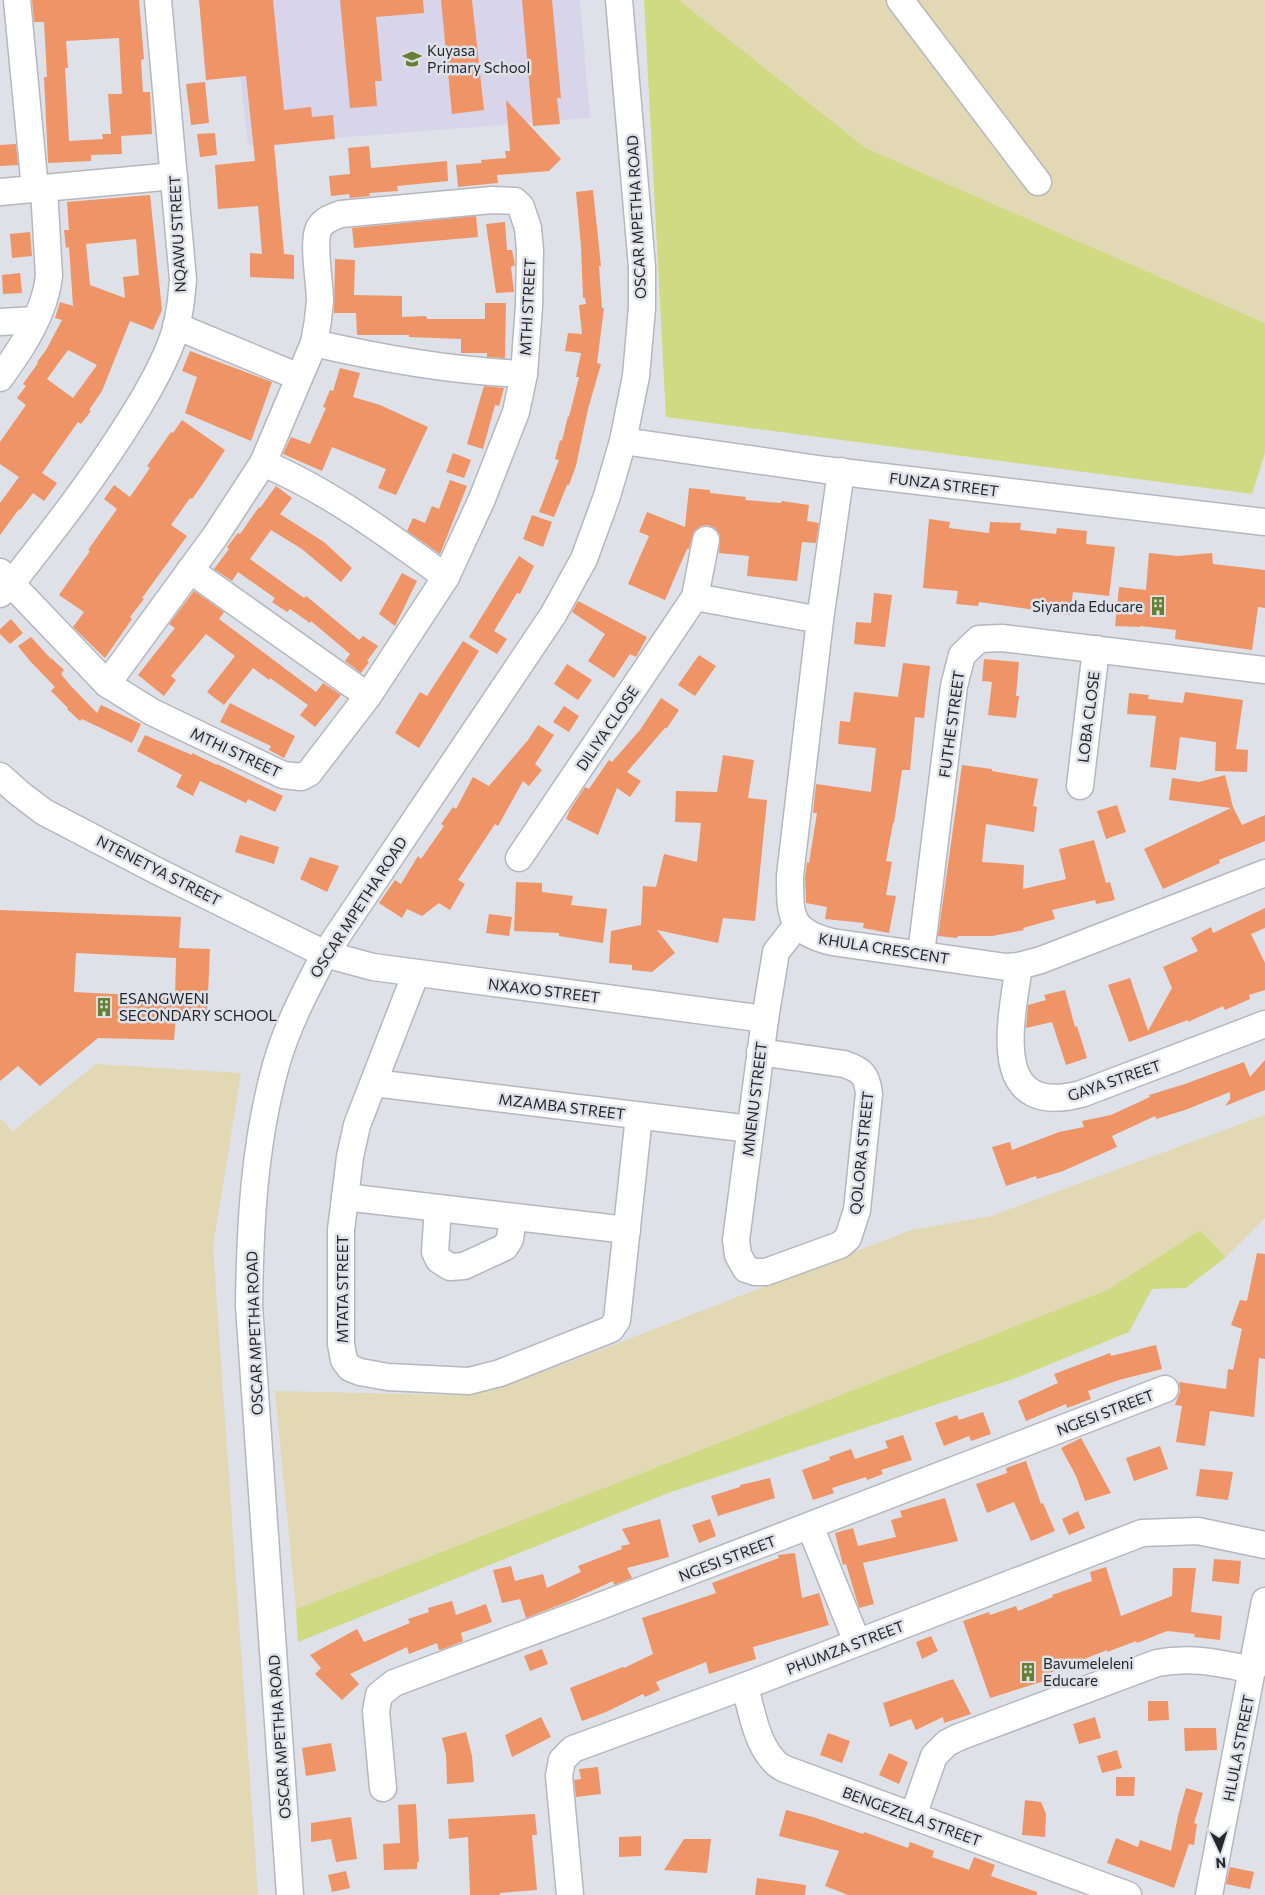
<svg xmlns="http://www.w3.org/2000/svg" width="1265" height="1895" font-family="Commissioner,sans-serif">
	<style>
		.education { fill: #d8d4ea }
		.green { fill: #d0da82 }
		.sand { fill: #e2d8b3 }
		.building { fill: #ee9466; fill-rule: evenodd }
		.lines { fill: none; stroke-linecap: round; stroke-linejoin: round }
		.minor-casing { stroke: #b5b7bf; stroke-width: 29 }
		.minor { stroke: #fff; stroke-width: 26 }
		.labels { text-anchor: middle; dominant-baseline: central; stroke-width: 5; stroke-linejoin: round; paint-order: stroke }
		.poi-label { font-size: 15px; fill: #27282b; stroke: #dfe1e9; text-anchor: start }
		.street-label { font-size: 15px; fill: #27282b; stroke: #dfe1e9 }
	</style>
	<rect width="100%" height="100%" fill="#dfe1e9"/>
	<!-- education -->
	<polygon class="education" points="232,0 580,0 590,118 248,145"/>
	<!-- green -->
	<g class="green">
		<polygon points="644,0 679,0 866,148 1265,323 1265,453 1252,494 666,417"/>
		<polygon points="1200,1230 1226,1257 1186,1288 1152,1289 1129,1332 1016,1378 668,1493 298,1642 296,1609 1107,1290"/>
	</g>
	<!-- sand -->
	<g class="sand">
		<polygon points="679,0 1265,0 1265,323 866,148"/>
		<polygon points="96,1064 241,1073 213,1247 258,1895 0,1895 0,1118 13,1131"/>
		<polygon points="1265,1115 1265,1218 1226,1257 1200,1230 1107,1290 296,1609 275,1391 459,1395 507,1386 911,1230 991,1216"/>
	</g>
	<!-- building -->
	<g class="building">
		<path d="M32 0H139L144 59 141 60 143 92H150L152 134 121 136 122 154 91 155V161L48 163 44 77H47L44 22H34ZM119 38 122 94H108L111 134H102L103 139 69 141 65 68H68L66 41Z"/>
		<polygon points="199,0 273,0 284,110 311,107 312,117 333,115 335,139 274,145 284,254 294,255 294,279 250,277 250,253 262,254 258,206 218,209 215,165 255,161 246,76 206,80"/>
		<polygon points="340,0 423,0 424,13 376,17 382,81 375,81 377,106 350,108"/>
		<polygon points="441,0 472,0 484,110 452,114"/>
		<polygon points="522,0 552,0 561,98 557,98 560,124 533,126"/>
		<polygon points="205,82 209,123 191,125 186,84"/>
		<polygon points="506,100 561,159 549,171 497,175 498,183 458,187 456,165 482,163 481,160 506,158 505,151 510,151"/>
		<polygon points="215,133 217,155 200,157 197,134"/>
		<polygon points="16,144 18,165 0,166 0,145"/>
		<polygon points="369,146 371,168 447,161 448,181 397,186 398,191 369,193 370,196 350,198 349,194 331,196 329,176 350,174 348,148"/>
		<polygon points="593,190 601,266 599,266 602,308 604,308 597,363 601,364 588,409 576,466 569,485 567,485 554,517 539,512 559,460 555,459 560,440 562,441 568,416 569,417 579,377 576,377 581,353 565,351 568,333 582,334 579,305 586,304 585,298 583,298 581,246 576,192"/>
		<path d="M150 195 162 310 153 330 130 321 102 391 89 410 91 411 81 424 78 422 42 473 57 483 44 501 33 493 20 510 19 509 0 535V503L19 477 0 464V442L26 405 17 398 26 386 23 384 38 363 37 362 46 350 62 320 55 318 60 302 73 306 69 247 66 248 64 230H69L67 202ZM136 239 139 275 123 277 125 298 90 285 86 244ZM68 350 97 365 73 398 47 379Z"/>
		<polygon points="476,216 478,237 354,248 352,228"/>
		<polygon points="505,222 507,250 512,250 515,265 511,267 514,292 496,293 486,224"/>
		<polygon points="30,232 32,256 12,258 10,234"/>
		<polygon points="335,259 355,260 354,295 402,296 402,317 426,316 427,319 485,319 485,303 506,303 505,358 487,357 487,353 461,353 461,339 409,337 409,335 357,335 356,313 334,313"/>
		<polygon points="20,273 22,293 3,294 2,275"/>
		<polygon points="190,351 272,382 251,441 185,413 197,377 182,371"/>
		<polygon points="340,368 360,373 353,397 380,405 428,427 396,495 378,488 386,469 332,447 322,471 283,454 291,437 310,444 326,408 323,407 330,390 333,391"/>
		<polygon points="484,386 504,388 499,406 495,405 483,449 467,444"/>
		<polygon points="182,420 225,450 202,485 192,499 190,498 171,525 187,536 142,598 144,599 130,617 132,619 105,658 73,627 84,612 59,595 90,551 88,550 117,509 104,499 114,485 130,497 150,468 147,466 171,432 173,433"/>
		<polygon points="453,453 471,460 464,478 446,472"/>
		<polygon points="450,480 467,486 440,554 407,531 413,518 425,523 432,506 439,509"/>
		<polygon points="276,486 292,498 280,514 324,542 352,568 341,582 302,549 271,530 250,559 304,598 306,596 316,604 359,640 363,636 378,646 367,661 369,662 361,673 345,661 350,654 311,621 310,623 290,609 287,612 272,602 275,598 238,572 232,581 214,569 229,549 227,547 238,533 240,534 259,507 260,508"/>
		<polygon points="689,488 710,490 710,493 746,497 745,500 781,503 782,501 809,505 807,521 819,523 816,543 802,542 797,581 747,576 749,556 719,553 720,535 715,528 708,525 701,526 694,531 689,549 687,549 665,600 628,584 649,536 639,532 647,512 685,527"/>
		<polygon points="532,515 552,522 543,547 523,539"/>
		<polygon points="929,519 950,522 949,528 989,533 990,522 1021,523 1020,530 1056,534 1057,528 1087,531 1086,544 1115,547 1109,596 1073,592 1070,615 979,602 978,606 956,604 958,591 923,588"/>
		<polygon points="1149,553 1178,556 1212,553 1213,564 1265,570 1265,608 1258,607 1252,650 1175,639 1176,630 1140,626 1140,627 1115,626 1119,587 1146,590"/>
		<polygon points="519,556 534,566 520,594 517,593 494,631 507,639 497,654 469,637"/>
		<polygon points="402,573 417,581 395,626 379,614"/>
		<polygon points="194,591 224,612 219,619 316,692 323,683 341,695 315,727 300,715 308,705 270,678 269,680 253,668 224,705 207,692 235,656 206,634 171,676 176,680 164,696 138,675 175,628 169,624"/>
		<polygon points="874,593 892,595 885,647 854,644 856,622 871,623"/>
		<polygon points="578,601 647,637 636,657 630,654 614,678 588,661 605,634 572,612"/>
		<polygon points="11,619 23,633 10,644 0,634 0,629"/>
		<polygon points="31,637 51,659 51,658 64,670 61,674 70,685 97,713 101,705 141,724 132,743 82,719 80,721 67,709 68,708 51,691 55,687 30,661 18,646"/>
		<polygon points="463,641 479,651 419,748 395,733 420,692 427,696"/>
		<polygon points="699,655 716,666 695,696 678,685"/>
		<polygon points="984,659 1019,662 1016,696 1019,696 1016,718 988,715 992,682 982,681"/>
		<polygon points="903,663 930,666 924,718 915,717 910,770 902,770 894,823 893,823 886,861 892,862 886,895 896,896 889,933 863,928 864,923 825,919 827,907 806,903 805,877 807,862 809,863 817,813 813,813 816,784 871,792 876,748 838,744 840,721 850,722 854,692 898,697"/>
		<polygon points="567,664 592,680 578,700 554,684"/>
		<polygon points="1185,692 1243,700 1236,749 1248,750 1247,772 1215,771 1216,742 1180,737 1176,770 1150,767 1156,716 1127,714 1129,693 1149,695 1148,699 1183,703"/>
		<polygon points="661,698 679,710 667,728 665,728 627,772 641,781 630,797 617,788 598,835 566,819 570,810 585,787 589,789 609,760 612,762 640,730"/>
		<polygon points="230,703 295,736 284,758 269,750 271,746 220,722"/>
		<polygon points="564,706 579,716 569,732 553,722"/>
		<polygon points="538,725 554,735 535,764 542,770 529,786 523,781 498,826 495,824 458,880 465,884 450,910 439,903 422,916 407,909 402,918 379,903 395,880 401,884 418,856 421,859 444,826 441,824 453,807 456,809 473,777 489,786 528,740"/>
		<polygon points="145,735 192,755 192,753 217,765 217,764 283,796 275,812 248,799 246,803 200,781 193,796 176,787 182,775 137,751"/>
		<polygon points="723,755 754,760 748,798 767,800 755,921 723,918 718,943 657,930 675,953 652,972 632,970 632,965 609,963 611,931 641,925 643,886 656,887 664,854 697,862 701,823 675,822 676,791 717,792"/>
		<polygon points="962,765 992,769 992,771 1038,779 1033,806 1037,807 1034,832 986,824 982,862 1024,865 1023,889 1066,879 1059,849 1094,840 1106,883 1110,882 1115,900 1096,904 1095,900 1052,910 1055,919 1023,928 1024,930 992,936 958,936 957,938 938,936"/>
		<polygon points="1225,775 1233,807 1242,825 1265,815 1265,841 1219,860 1220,863 1163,889 1144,849 1231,808 1169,800 1172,778 1199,782"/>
		<polygon points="1117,805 1126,832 1106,839 1097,811"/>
		<polygon points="240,835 279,847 274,864 235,852"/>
		<polygon points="310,857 339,866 327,892 300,879"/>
		<polygon points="516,882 542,883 542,892 573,896 571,905 607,909 603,943 559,936 559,933 514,931"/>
		<polygon points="1265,908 1265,928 1251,934 1265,963 1265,990 1249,995 1250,999 1225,1010 1223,1006 1188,1022 1188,1020 1129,1042 1108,985 1130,978 1148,1031 1172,988 1163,967 1198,951 1191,938 1211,927 1213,933"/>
		<path d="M0 910 181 917 179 948 210 949 207 1017 176 1016 174 1040 98 1038 40 1086 18 1066 0 1081ZM76 953 176 958 175 997 74 992Z"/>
		<polygon points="489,914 512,917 509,936 486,933"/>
		<polygon points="1065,990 1075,1027 1077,1026 1087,1058 1066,1065 1052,1022 1026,1028 1028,1005 1046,1000 1044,995"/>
		<polygon points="1265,1060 1265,1090 1225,1106 1230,1099 1230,1092 1185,1110 1156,1119 1155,1116 1112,1136 1117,1147 1063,1171 1037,1179 1036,1176 1006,1186 992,1147 1010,1142 1012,1150 1059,1132 1084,1127 1082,1121 1111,1115 1150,1097 1149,1095 1185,1084 1244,1062 1250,1077"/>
		<polygon points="1257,1253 1265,1254 1265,1359 1259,1358 1254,1417 1210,1411 1205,1446 1176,1442 1182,1406 1175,1405 1180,1392 1179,1382 1226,1389 1228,1369 1233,1370 1242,1329 1231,1325 1240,1300 1247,1301"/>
		<polygon points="1156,1345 1162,1369 1119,1380 1088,1391 1091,1399 1067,1408 1066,1404 1026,1421 1018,1401 1058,1383 1054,1374 1110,1353 1111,1356"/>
		<polygon points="983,1412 991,1434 971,1441 969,1436 944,1446 935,1423 957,1415 959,1420"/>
		<polygon points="903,1435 912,1460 881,1470 883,1474 867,1480 866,1477 832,1488 834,1493 813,1500 802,1470 830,1460 829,1457 851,1449 855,1459 888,1448 885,1441"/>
		<polygon points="1081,1438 1111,1493 1085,1501 1076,1476 1061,1448"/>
		<polygon points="1160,1446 1168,1469 1134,1481 1126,1458"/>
		<polygon points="1026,1461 1041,1504 1043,1503 1055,1531 1031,1541 1014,1502 987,1513 976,1484 1007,1473 1006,1468"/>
		<polygon points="1200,1469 1233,1472 1228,1500 1196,1496"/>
		<polygon points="770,1478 775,1498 718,1516 711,1496 740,1487 740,1485"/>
		<polygon points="945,1498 958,1541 863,1563 874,1604 859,1608 846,1564 843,1565 835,1533 853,1528 858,1546 896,1537 891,1520 902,1517 900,1511"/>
		<polygon points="1078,1511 1085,1528 1069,1535 1062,1519"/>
		<polygon points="660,1519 669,1557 627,1568 632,1578 614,1585 613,1581 567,1602 526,1618 520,1599 502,1603 493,1570 511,1566 515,1581 543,1574 547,1588 581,1572 578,1566 622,1549 621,1546 630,1544 622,1529"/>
		<polygon points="710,1519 716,1536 699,1543 692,1525"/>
		<polygon points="795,1553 802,1598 819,1593 829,1625 753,1647 756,1659 709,1674 706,1662 656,1682 660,1690 645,1697 643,1694 606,1712 582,1721 570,1688 623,1667 624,1668 653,1654 642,1618 716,1593 712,1583 779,1558 778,1555"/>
		<polygon points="1214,1559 1241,1561 1239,1584 1212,1581"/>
		<polygon points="1106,1567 1121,1616 1172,1596 1173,1568 1196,1568 1191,1612 1222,1616 1220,1640 1194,1637 1195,1634 1167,1631 1137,1643 1136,1641 1107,1652 1107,1650 1042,1676 1044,1681 990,1698 963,1621 989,1612 990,1615 1016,1606 1018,1611 1053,1597 1052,1595 1092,1581 1090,1572"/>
		<polygon points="452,1601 456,1615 486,1604 492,1622 461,1633 463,1641 446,1648 439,1650 437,1643 409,1654 407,1647 350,1674 359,1684 342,1700 315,1674 321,1668 310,1655 357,1629 364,1642 410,1623 408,1619 429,1612 428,1608"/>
		<polygon points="931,1636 938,1651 922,1659 916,1642"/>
		<polygon points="542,1649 548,1664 530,1671 524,1656"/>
		<polygon points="953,1679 971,1714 944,1723 943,1717 916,1730 911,1719 890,1727 883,1703"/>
		<polygon points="1148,1701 1168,1701 1169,1720 1148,1721"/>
		<polygon points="541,1717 551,1737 512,1757 505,1735"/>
		<polygon points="1095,1717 1101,1738 1079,1744 1073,1724"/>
		<polygon points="1184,1728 1216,1728 1217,1750 1185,1751"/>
		<polygon points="466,1732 472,1756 474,1782 447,1784 446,1755 442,1738"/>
		<polygon points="828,1733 850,1741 842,1763 820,1755"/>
		<polygon points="331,1743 336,1771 306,1776 302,1748"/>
		<polygon points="1117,1750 1122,1768 1102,1773 1097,1756"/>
		<polygon points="889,1753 908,1762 899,1784 879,1775"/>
		<polygon points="598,1767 601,1794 576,1797 574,1780 581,1779 579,1769"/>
		<polygon points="1116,1777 1135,1777 1134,1796 1116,1796"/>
		<polygon points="1186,1788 1203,1793 1194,1823 1197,1824 1194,1845 1189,1844 1174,1888 1107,1863 1116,1838 1138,1847 1140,1840 1171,1851 1178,1816"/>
		<polygon points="1025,1800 1041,1802 1046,1814 1045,1837 1022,1835"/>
		<polygon points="416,1804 419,1862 417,1862 417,1869 384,1870 383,1844 400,1843 398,1805"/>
		<polygon points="786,1810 813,1817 863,1834 864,1832 908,1848 910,1842 934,1851 932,1857 969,1870 974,1857 995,1865 991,1876 1037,1892 1037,1895 848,1895 825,1886 839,1851 779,1836"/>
		<polygon points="535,1814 537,1835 532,1835 537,1890 500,1893 500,1895 470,1895 468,1837 449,1839 448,1819"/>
		<polygon points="351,1817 357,1859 336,1862 331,1839 311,1842 311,1823"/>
		<polygon points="641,1836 641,1856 619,1857 619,1837"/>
		<polygon points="684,1839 711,1839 707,1873 664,1870"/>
		<polygon points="1230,1867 1254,1872 1250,1889 1226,1884"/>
		<polygon points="346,1871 350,1888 332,1892 328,1875"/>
		<polygon points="757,1878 806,1885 805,1895 755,1895"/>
	</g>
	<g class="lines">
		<!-- minor casing -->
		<g class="minor-casing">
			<g id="minor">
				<polyline points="17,0 35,189"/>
				<polyline points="900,0 1038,182"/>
				<polyline points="0,192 174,176"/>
				<polyline points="0,322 35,320"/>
				<polyline points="176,326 299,377"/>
				<path d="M314 343C383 359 453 371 524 374"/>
				<path d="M0 378C22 348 45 313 49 276L44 188"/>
				<polyline points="623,441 825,470 1265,522"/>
				<path d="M263 463C329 491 388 535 446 577"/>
				<path d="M841 471 820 620 790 876C790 916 789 931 832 942L1006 967 1019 966 1041 960 1265 873"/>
				<polyline points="190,570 368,696"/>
				<path d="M0 572 107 684 152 712 283 775 301 777 309 773 368 696 446 577 482 499 516 412 524 374 529 306 530 250 528 228 521 207 515 201 492 200 341 214C333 217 324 219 319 228 312 242 320 283 320 301 319 315 317 329 314 343L263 463 216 535 107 684"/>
				<path d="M0 594 11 584C56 527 98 473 136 411 152 385 169 355 177 325 180 310 182 295 183 280L158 0"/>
				<polyline points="695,597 820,620"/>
				<polyline points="0,776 19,793 44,812 159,872 325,954 373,967 765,1019"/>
				<polyline points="1080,786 1096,649"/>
				<polyline points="519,858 695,597 706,540"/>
				<polyline points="921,954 954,686 962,655 979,639 1002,638 1265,670"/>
				<path d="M1019 966C1011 1022 988 1118 1081 1094L1265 1024"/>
				<polyline points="416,973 357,1125 350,1157 341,1230 341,1344 344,1360 350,1368 360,1372 388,1377 469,1381 500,1373 611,1329 617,1320 639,1116"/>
				<path d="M760 1052 844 1064C862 1070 867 1075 869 1094L857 1210 848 1238 840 1245 766 1272H755L746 1269 738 1255 736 1240 765 1019 776 952 797 925"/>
				<polyline points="374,1083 750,1129"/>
				<polyline points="345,1197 627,1230"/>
				<polyline points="438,1208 435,1252 439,1260 450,1267 464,1266 505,1247 510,1239 513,1217"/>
				<polyline points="810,1526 857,1642"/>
				<path d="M745 1686C751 1709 756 1741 773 1760 776 1764 781 1767 785 1769L1128 1895"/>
				<polyline points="383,1788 376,1711 379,1695 394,1683 595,1608 1165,1389"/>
				<path d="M913 1816 934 1756 947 1743 959 1737 1157 1663C1191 1656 1219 1663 1253 1670"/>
				<path d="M290 1895 249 1306C250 1225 254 1144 276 1065 287 1026 306 990 325 954L553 615 584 559 607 496 623 441 636 376 642 308V267L619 0"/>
				<polyline points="570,1895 559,1776 562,1760 573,1749 745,1686 1142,1533 1198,1531 1265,1545"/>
				<polyline points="1209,1895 1265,1601"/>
			</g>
		</g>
		<!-- minor -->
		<use href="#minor" class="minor"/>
	</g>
	<!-- icons -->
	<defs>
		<g id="school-bare" transform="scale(1.5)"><path d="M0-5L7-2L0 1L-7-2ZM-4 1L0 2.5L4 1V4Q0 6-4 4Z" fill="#658033" stroke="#dfe1e9" stroke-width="2.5" paint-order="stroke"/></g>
		<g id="building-bare" transform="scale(1.5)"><path d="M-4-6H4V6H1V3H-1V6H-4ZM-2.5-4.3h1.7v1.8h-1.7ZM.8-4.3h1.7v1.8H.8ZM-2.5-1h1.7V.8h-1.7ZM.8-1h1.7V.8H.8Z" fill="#658033" stroke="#dfe1e9" stroke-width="2.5" paint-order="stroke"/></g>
	</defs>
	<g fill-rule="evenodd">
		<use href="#school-bare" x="412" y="59"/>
		<use href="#building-bare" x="1158" y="606"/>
		<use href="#building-bare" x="104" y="1007"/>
		<use href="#building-bare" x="1028" y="1672"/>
	</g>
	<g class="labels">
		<!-- poi labels -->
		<g class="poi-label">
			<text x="427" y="50">Kuyasa<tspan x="427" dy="17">Primary School</tspan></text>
			<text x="1143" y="606" text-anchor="end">Siyanda Educare</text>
			<text x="119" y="998">ESANGWENI<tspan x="119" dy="17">SECONDARY SCHOOL</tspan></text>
			<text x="1043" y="1663">Bavumeleleni<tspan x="1043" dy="17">Educare</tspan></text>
		</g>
		<!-- street labels -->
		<g class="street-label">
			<text transform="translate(636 217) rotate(-93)">OSCAR MPETHA ROAD</text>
			<text transform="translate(177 234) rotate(-93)">NQAWU STREET</text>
			<text transform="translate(527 307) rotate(-87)">MTHI STREET</text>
			<text transform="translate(944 484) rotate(7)">FUNZA STREET</text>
			<text transform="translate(1088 717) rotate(-83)">LOBA CLOSE</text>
			<text transform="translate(951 724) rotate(-82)">FUTHE STREET</text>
			<text transform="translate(607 728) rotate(-56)">DILIYA CLOSE</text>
			<text transform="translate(236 752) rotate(25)">MTHI STREET</text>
			<text transform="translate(159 870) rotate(27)">NTENETYA STREET</text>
			<text transform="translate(358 907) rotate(-57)">OSCAR MPETHA ROAD</text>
			<text transform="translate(884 948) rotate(9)">KHULA CRESCENT</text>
			<text transform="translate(544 990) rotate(7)">NXAXO STREET</text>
			<text transform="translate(1114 1080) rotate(-19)">GAYA STREET</text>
			<text transform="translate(754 1099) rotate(-83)">MNENU STREET</text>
			<text transform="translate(562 1106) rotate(7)">MZAMBA STREET</text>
			<text transform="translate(861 1153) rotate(-84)">QOLORA STREET</text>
			<text transform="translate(342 1289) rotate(-90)">MTATA STREET</text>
			<text transform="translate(254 1333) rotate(-92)">OSCAR MPETHA ROAD</text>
			<text transform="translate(1105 1412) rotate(-21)">NGESI STREET</text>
			<text transform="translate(727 1558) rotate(-21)">NGESI STREET</text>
			<text transform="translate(845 1647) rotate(-21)">PHUMZA STREET</text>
			<text transform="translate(279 1737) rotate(-94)">OSCAR MPETHA ROAD</text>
			<text transform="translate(1238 1748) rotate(-79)">HLULA STREET</text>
			<text transform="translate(912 1816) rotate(20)">BENGEZELA STREET</text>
		</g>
	</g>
	<!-- north arrow -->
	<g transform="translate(1220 1850) rotate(176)" stroke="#dfe1e9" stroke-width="4" paint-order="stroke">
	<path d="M0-4L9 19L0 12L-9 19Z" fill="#27282b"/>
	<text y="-8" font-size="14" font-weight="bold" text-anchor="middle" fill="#27282b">N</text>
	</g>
</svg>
